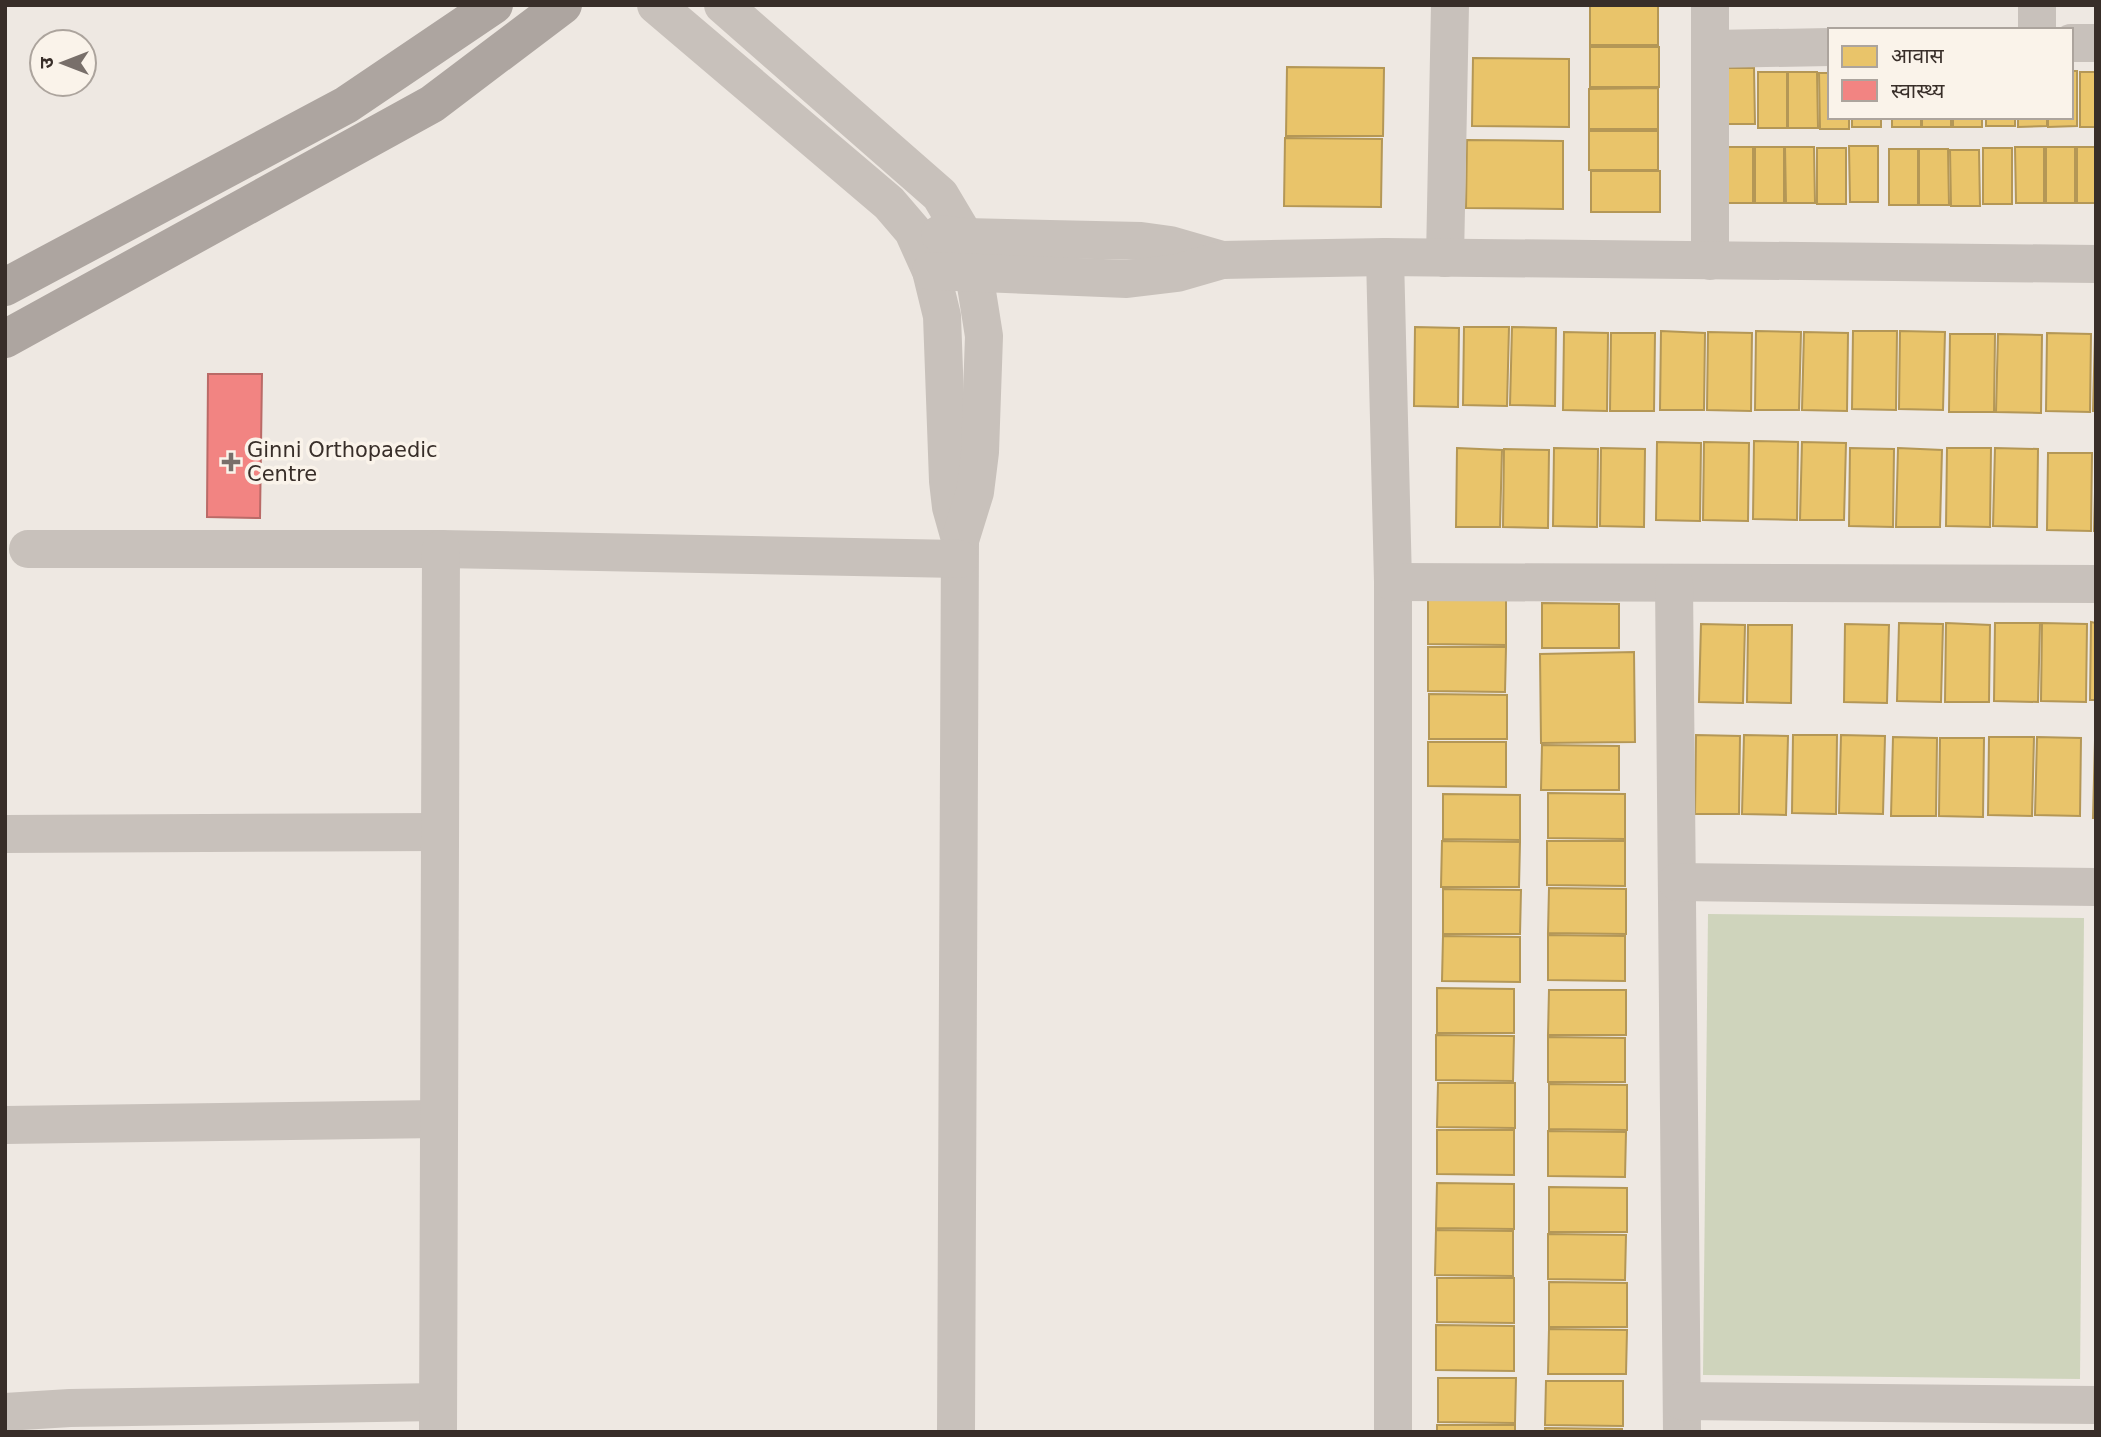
<svg xmlns="http://www.w3.org/2000/svg" width="2101" height="1437" font-family="'DejaVu Sans','Noto Sans Devanagari',sans-serif">
	<style>
		.green { fill: #cfd4bc }
		.homes { fill: #e9c46a; stroke: #b49756; stroke-width: 2 }
		.health { fill: #f28482; stroke: #ba6a67; stroke-width: 2 }
		.lines { fill: none; stroke-linecap: round; stroke-linejoin: round }
		.minor { stroke: #c8c1bb; stroke-width: 38 }
		.major { stroke: #ada5a0; stroke-width: 38 }
		.poi-dot { fill: #786f6a; stroke: #faf3ea; stroke-width: 2.5 }
		.labels { text-anchor: middle; dominant-baseline: central; stroke-width: 7; stroke-linejoin: round; paint-order: stroke }
		.poi-label { font-size: 21px; fill: #382e29; stroke: #faf3ea; text-anchor: start }
	</style>
	<rect width="100%" height="100%" fill="#eee8e2"/>
	<!-- green -->
	<polygon class="green" points="1708,914 2084,918 2080,1379 1703,1375"/>
	<!-- homes -->
	<g class="homes">
		<rect x="1590" y="5" width="68" height="40"/>
		<rect x="1590" y="47" width="69" height="40"/>
		<polygon points="1473,58 1569,59 1569,127 1472,126"/>
		<polygon points="1287,67 1384,68 1383,136 1286,136"/>
		<polygon points="1725,68 1754,68 1755,124 1726,124"/>
		<polygon points="2071,71 2077,71 2077,126 2048,127 2048,117 2071,117"/>
		<rect x="1758" y="72" width="29" height="56"/>
		<polygon points="1788,72 1817,72 1818,128 1788,128"/>
		<rect x="2080" y="72" width="16" height="55"/>
		<polygon points="1819,73 1830,73 1830,117 1849,117 1849,129 1820,129"/>
		<polygon points="1658,88 1658,129 1589,129 1589,89"/>
		<rect x="1852" y="117" width="29" height="10"/>
		<rect x="1892" y="117" width="29" height="10"/>
		<rect x="1922" y="117" width="29" height="10"/>
		<rect x="1953" y="117" width="29" height="10"/>
		<rect x="1986" y="117" width="29" height="9"/>
		<polygon points="2018,117 2047,117 2047,126 2018,127"/>
		<rect x="1589" y="131" width="69" height="39"/>
		<polygon points="1285,138 1382,139 1381,207 1284,206"/>
		<polygon points="1467,140 1563,141 1563,209 1466,208"/>
		<polygon points="1849,146 1878,146 1878,202 1850,202"/>
		<polygon points="1723,147 1753,147 1753,203 1724,203"/>
		<rect x="1755" y="147" width="29" height="56"/>
		<polygon points="1785,147 1814,147 1815,203 1786,203"/>
		<polygon points="2015,147 2044,147 2044,203 2016,203"/>
		<rect x="2046" y="147" width="29" height="56"/>
		<rect x="2077" y="147" width="19" height="56"/>
		<rect x="1817" y="148" width="29" height="56"/>
		<rect x="1983" y="148" width="29" height="56"/>
		<rect x="1889" y="149" width="29" height="56"/>
		<polygon points="1919,149 1948,149 1949,205 1919,205"/>
		<polygon points="1950,150 1979,150 1980,206 1951,206"/>
		<rect x="1591" y="171" width="69" height="41"/>
		<polygon points="1415,327 1459,328 1458,407 1414,406"/>
		<polygon points="1464,327 1509,327 1507,406 1463,405"/>
		<polygon points="1512,327 1556,328 1555,406 1510,405"/>
		<polygon points="1661,331 1705,333 1704,410 1660,410"/>
		<polygon points="1756,331 1801,332 1799,410 1755,410"/>
		<polygon points="1853,331 1897,331 1896,410 1852,409"/>
		<polygon points="1900,331 1945,332 1943,410 1899,409"/>
		<polygon points="1564,332 1608,333 1607,411 1563,410"/>
		<polygon points="1708,332 1752,333 1751,411 1707,410"/>
		<polygon points="1804,332 1848,333 1847,411 1802,410"/>
		<polygon points="1611,333 1655,333 1654,411 1610,411"/>
		<polygon points="2047,333 2091,334 2090,412 2046,411"/>
		<polygon points="1950,334 1995,334 1994,412 1949,412"/>
		<polygon points="1998,334 2042,335 2041,413 1996,412"/>
		<polygon points="2095,334 2096,334 2096,411 2093,411"/>
		<polygon points="1754,441 1798,442 1797,520 1753,519"/>
		<polygon points="1657,442 1701,443 1700,521 1656,520"/>
		<polygon points="1704,442 1749,443 1748,521 1703,520"/>
		<polygon points="1802,442 1846,443 1844,520 1800,520"/>
		<polygon points="1457,448 1502,450 1500,527 1456,527"/>
		<polygon points="1554,448 1598,449 1597,527 1553,526"/>
		<polygon points="1601,448 1645,449 1644,527 1600,526"/>
		<polygon points="1850,448 1894,449 1893,527 1849,526"/>
		<polygon points="1898,448 1942,450 1940,527 1896,527"/>
		<polygon points="1947,448 1991,448 1990,527 1946,526"/>
		<polygon points="1995,448 2038,449 2037,527 1993,526"/>
		<polygon points="1504,449 1549,450 1548,528 1503,527"/>
		<polygon points="2048,453 2092,453 2091,531 2047,530"/>
		<polygon points="2096,453 2096,531 2094,531"/>
		<polygon points="1428,600 1506,600 1506,645 1428,644"/>
		<polygon points="1542,603 1619,604 1619,648 1542,648"/>
		<polygon points="2091,622 2096,623 2096,700 2090,700"/>
		<polygon points="1899,623 1943,624 1941,702 1897,701"/>
		<polygon points="1946,623 1990,625 1989,702 1945,702"/>
		<polygon points="1995,623 2040,623 2038,702 1994,701"/>
		<polygon points="2042,623 2087,624 2086,702 2041,701"/>
		<polygon points="1701,624 1745,625 1743,703 1699,702"/>
		<polygon points="1845,624 1889,625 1887,703 1844,702"/>
		<polygon points="1748,625 1792,625 1791,703 1747,702"/>
		<polygon points="1428,647 1506,647 1505,692 1428,691"/>
		<polygon points="1634,652 1635,742 1541,743 1540,654"/>
		<polygon points="1429,694 1507,695 1507,739 1429,739"/>
		<polygon points="1696,735 1740,736 1739,814 1695,814"/>
		<polygon points="1744,735 1788,736 1786,815 1742,814"/>
		<polygon points="1793,735 1837,735 1836,814 1792,813"/>
		<polygon points="1841,735 1885,736 1883,814 1839,813"/>
		<polygon points="1893,737 1937,738 1936,816 1891,816"/>
		<polygon points="1989,737 2034,737 2032,816 1988,815"/>
		<polygon points="2037,737 2081,738 2080,816 2035,815"/>
		<polygon points="1940,738 1984,738 1983,817 1939,816"/>
		<polygon points="2095,740 2096,740 2096,818 2093,818"/>
		<polygon points="1428,742 1506,742 1506,787 1428,786"/>
		<polygon points="1542,745 1619,746 1619,790 1541,790"/>
		<polygon points="1548,793 1625,794 1625,839 1548,838"/>
		<polygon points="1443,794 1520,795 1520,840 1443,839"/>
		<polygon points="1442,841 1520,842 1519,887 1441,887"/>
		<polygon points="1547,841 1625,841 1625,886 1547,885"/>
		<polygon points="1549,888 1626,889 1626,934 1548,933"/>
		<polygon points="1443,889 1521,890 1520,934 1443,934"/>
		<polygon points="1548,935 1625,936 1625,981 1548,980"/>
		<polygon points="1443,936 1520,937 1520,982 1442,981"/>
		<polygon points="1437,988 1514,989 1514,1033 1437,1033"/>
		<polygon points="1549,990 1626,990 1626,1035 1548,1035"/>
		<polygon points="1436,1035 1514,1036 1513,1081 1436,1080"/>
		<polygon points="1548,1037 1625,1038 1625,1082 1548,1082"/>
		<polygon points="1438,1083 1515,1083 1515,1128 1437,1127"/>
		<polygon points="1549,1084 1627,1085 1627,1130 1549,1129"/>
		<polygon points="1437,1130 1514,1130 1514,1175 1437,1174"/>
		<polygon points="1548,1131 1626,1132 1625,1177 1548,1176"/>
		<polygon points="1437,1183 1514,1184 1514,1229 1436,1228"/>
		<polygon points="1549,1187 1627,1188 1627,1232 1549,1232"/>
		<polygon points="1436,1230 1513,1231 1513,1276 1435,1275"/>
		<polygon points="1548,1234 1626,1235 1625,1280 1548,1279"/>
		<polygon points="1437,1278 1514,1278 1514,1323 1437,1322"/>
		<polygon points="1549,1282 1627,1283 1627,1327 1549,1327"/>
		<polygon points="1436,1325 1514,1326 1514,1371 1436,1370"/>
		<polygon points="1549,1329 1627,1330 1626,1374 1548,1374"/>
		<polygon points="1438,1378 1516,1378 1515,1423 1438,1422"/>
		<polygon points="1546,1381 1623,1381 1623,1426 1545,1425"/>
		<rect x="1437" y="1425" width="78" height="7"/>
		<polygon points="1545,1428 1622,1429 1622,1432 1545,1432"/>
	</g>
	<!-- health -->
	<polygon class="health" points="208,374 262,374 260,518 207,517"/>
	<g class="lines">
		<!-- minor -->
		<g class="minor">
			<polyline points="656,5 889,203 913,231 931,271 942,316 948,481 951,507 960,539 956,1432"/>
			<polyline points="723,5 940,195 965,237 974,273 984,336 980,452 975,492 961,537"/>
			<polyline points="2037,5 2037,30"/>
			<polyline points="2071,43 2096,43"/>
			<polyline points="1712,49 1830,47"/>
			<polyline points="940,234 965,237 1141,241 1170,245 1222,260"/>
			<polyline points="1385,257 1393,582 1393,1432"/>
			<polyline points="1445,258 1450,5"/>
			<polyline points="1710,261 1710,5"/>
			<polyline points="931,271 1127,279 1177,273 1222,260 1385,257 2096,264"/>
			<polyline points="28,549 441,549 959,559"/>
			<polyline points="1393,582 2096,584"/>
			<polyline points="1674,583 1682,1432"/>
			<polyline points="5,834 440,832"/>
			<polyline points="1677,882 2096,887"/>
			<polyline points="5,1125 439,1119"/>
			<polyline points="1682,1401 2096,1405"/>
			<polyline points="5,1412 70,1408 438,1402"/>
			<polyline points="438,1432 441,549"/>
		</g>
		<!-- major -->
		<g class="major">
			<polyline points="5,287 346,105 494,5"/>
			<polyline points="5,339 432,104 563,5"/>
		</g>
	</g>
	<!-- markers -->
	<path class="poi-dot" d="M227.5 451.5h7v7h7v7h-7v7h-7v-7h-7v-7h7z"/>
	<g class="labels">
		<!-- poi labels -->
		<g class="poi-label">
			<text x="247" y="450">Ginni Orthopaedic<tspan x="247" dy="24">Centre</tspan></text>
		</g>
	</g>
	<!-- border -->
	<rect width="2101" height="1437" fill="none" stroke="#382e29" stroke-width="14"/>
	<!-- legend -->
	<rect x="1828" y="28" width="245" height="91" fill="#faf3ea" stroke="#aca49d" stroke-width="2"/>
	<rect x="1842" y="46" width="35" height="21" fill="#e9c46a" stroke="#aca49d" stroke-width="2"/>
	<text x="1891" y="63" font-size="21" fill="#382e29">आवास</text>
	<rect x="1842" y="80" width="35" height="21" fill="#f28482" stroke="#aca49d" stroke-width="2"/>
	<text x="1891" y="98" font-size="21" fill="#382e29">स्वास्थ्य</text>
	<!-- north arrow -->
	<g transform="translate(63 63) rotate(270)"><circle r="33" fill="#faf3ea" stroke="#aca49d" stroke-width="2"/>
	<path d="M0-5L12 26L0 18L-12 26Z" fill="#786f6a"/>
	<text y="-10" font-size="19" font-weight="bold" text-anchor="middle" fill="#382e29">उ</text>
	</g>
</svg>
